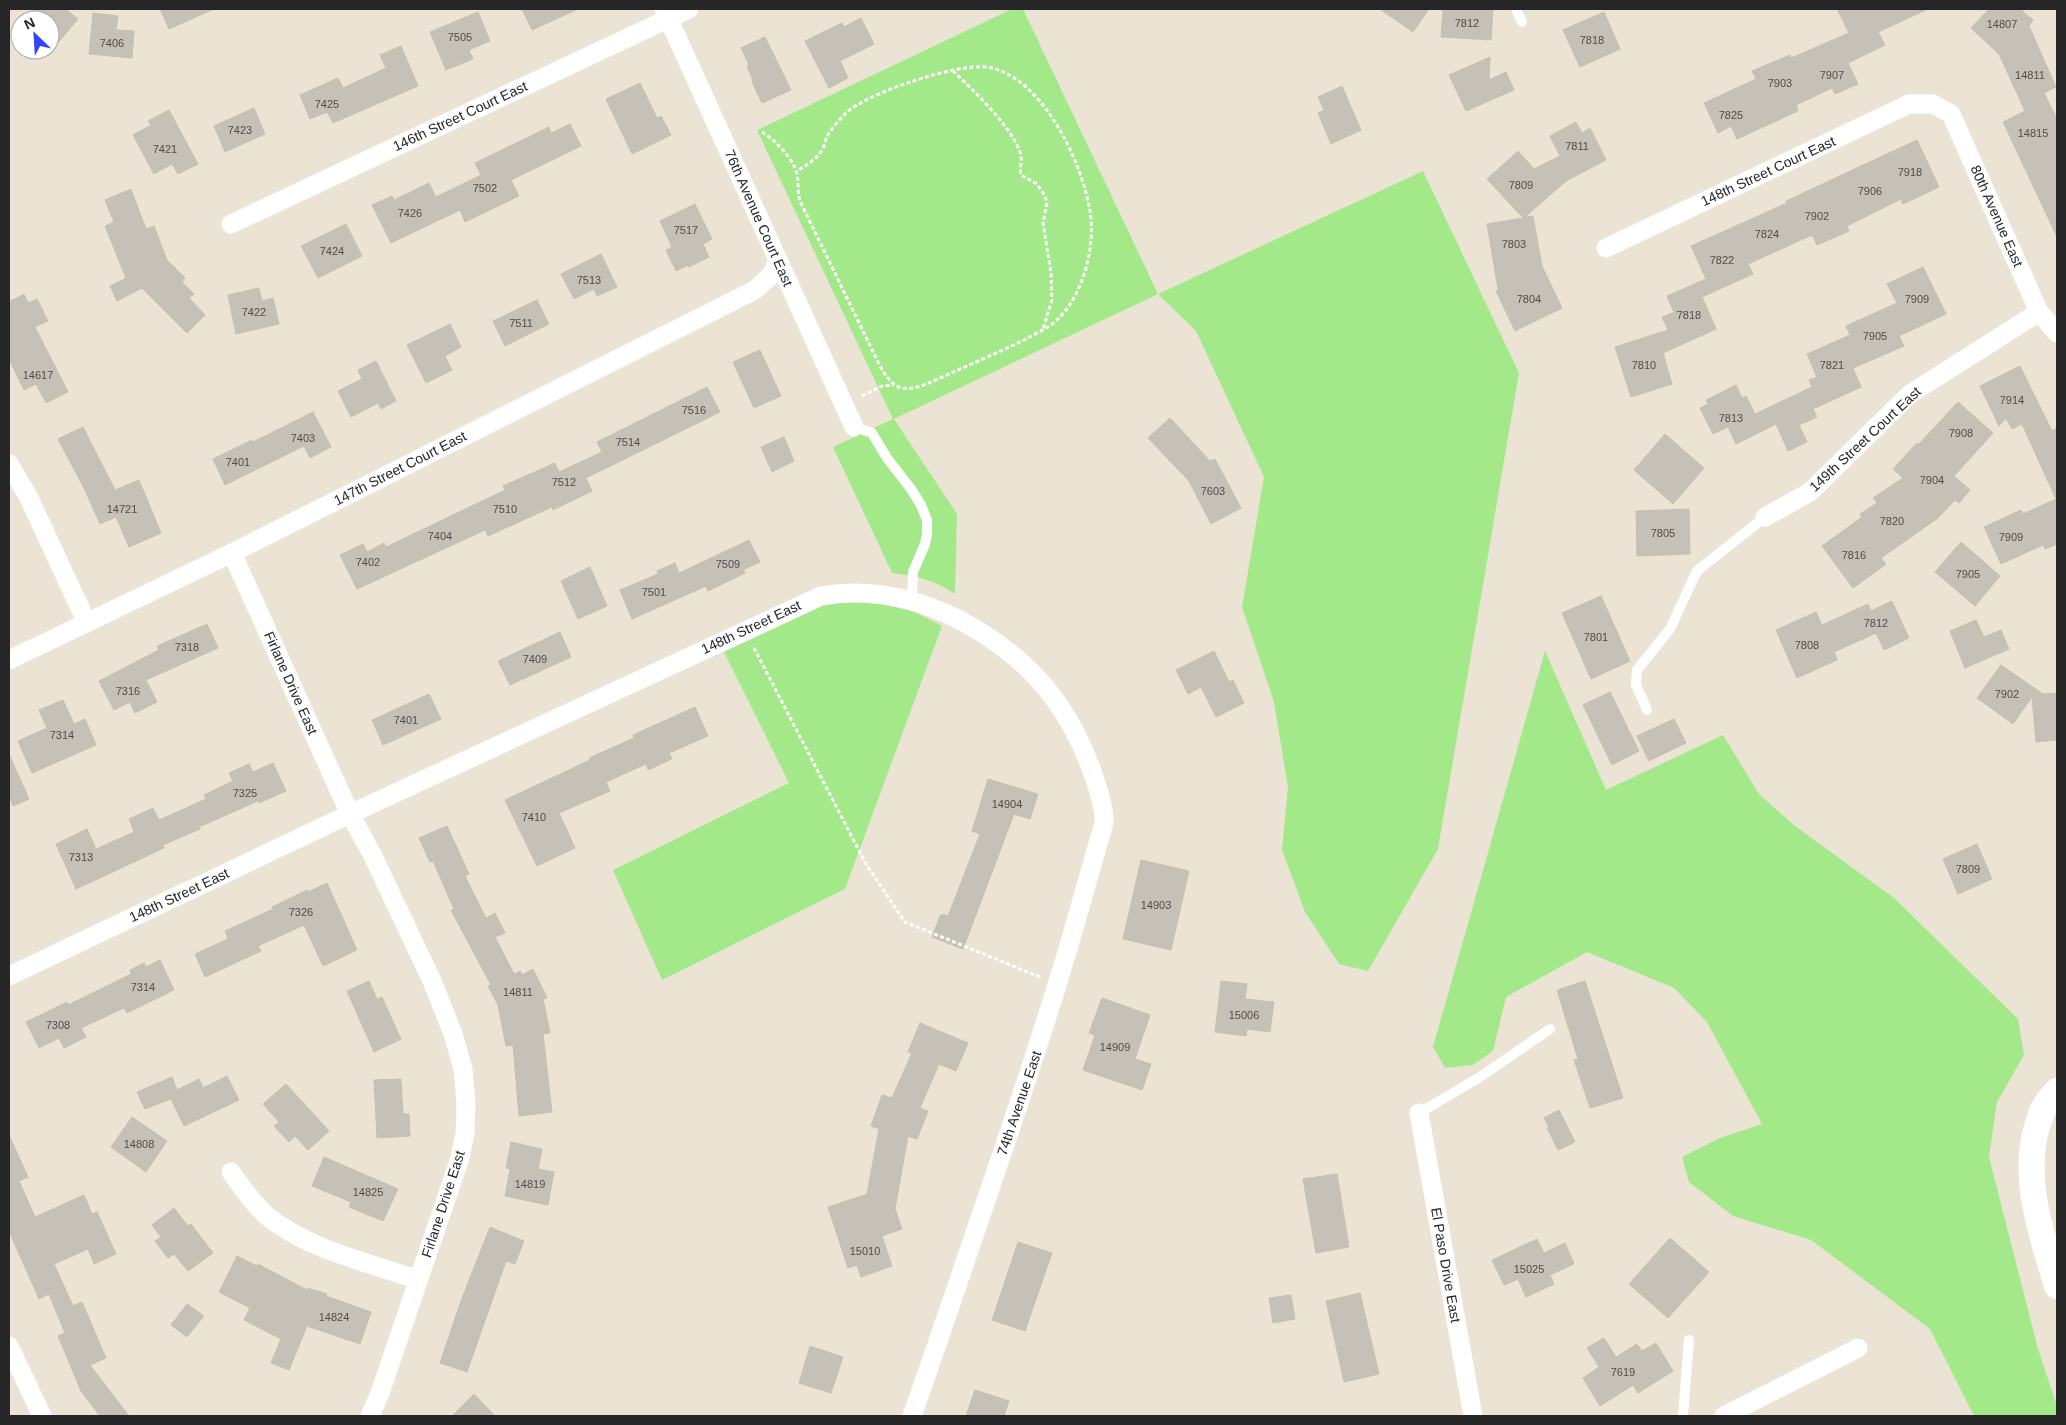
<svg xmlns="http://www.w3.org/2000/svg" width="2066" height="1425" font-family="Arial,sans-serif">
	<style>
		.green { fill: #a3e98a }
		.building { fill: #c6c1b6; stroke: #c6c0b0 }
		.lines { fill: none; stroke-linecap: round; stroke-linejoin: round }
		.path { stroke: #fff; stroke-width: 3; stroke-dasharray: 4 2.5; stroke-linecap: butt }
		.lane { stroke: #fff; stroke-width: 10 }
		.street { stroke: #fff; stroke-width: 19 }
		.secondary { stroke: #fff; stroke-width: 26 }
		.labels { text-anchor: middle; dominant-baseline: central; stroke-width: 4; stroke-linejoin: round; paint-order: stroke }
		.number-label { font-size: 11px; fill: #4e4d4a }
		.street-label { font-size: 14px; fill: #262626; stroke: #fff }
	</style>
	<rect width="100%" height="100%" fill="#ebe4d5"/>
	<!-- green -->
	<g class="green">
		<path d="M1012 9H1023L1158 294 1423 171 1519 373 1438 849 1368 971 1339 964 1305 912 1282 850 1288 787 1274 702 1242 607 1264 477 1196 331 1158 294 894 419 957 514 955 594C935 580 916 576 892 573L833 447 893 419 757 130Z"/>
		<polygon points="849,601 880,602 909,609 942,626 845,889 662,980 613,870 789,783 724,652 822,606"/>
		<polygon points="1545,651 1606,790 1723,735 1759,794 1795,826 1894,898 2018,1019 2024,1055 1997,1102 1989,1157 2038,1349 2057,1406 2057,1416 1974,1416 1930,1329 1811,1240 1733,1216 1689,1182 1682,1157 1720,1138 1762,1124 1707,1022 1674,988 1587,952 1506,997 1493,1051 1473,1065 1445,1068 1433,1047"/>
	</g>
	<!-- building -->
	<g class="building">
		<polygon points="35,9 65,9 78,19 51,51 50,50 50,20 27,20"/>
		<polygon points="160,9 214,9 169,29"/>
		<polygon points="522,9 578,9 532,30"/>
		<polygon points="1380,9 1429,9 1413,32"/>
		<polygon points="1443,9 1493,9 1491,40 1441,37"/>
		<polygon points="1837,9 1928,9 1878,32 1885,45 1848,63 1858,84 1835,94 1832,88 1796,105 1798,111 1737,139 1731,126 1718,133 1704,103 1756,79 1752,71 1790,55 1791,58 1849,33"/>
		<polygon points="1989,9 2020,9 2033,20 2029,26 2056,87 2044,93 2057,119 2057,237 2003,122 2025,111 1999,54 1971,28"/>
		<polygon points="478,12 490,41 469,50 473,59 446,70 430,32"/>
		<polygon points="1604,12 1620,49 1580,67 1563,30"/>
		<polygon points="93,13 118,16 116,30 134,31 132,58 89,54"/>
		<polygon points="861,18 874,44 840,61 848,78 829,88 805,41 842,23 844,27"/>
		<polygon points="765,37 791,90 762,103 752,82 753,81 747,66 749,65 741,48"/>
		<polygon points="401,46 418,86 333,123 327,112 310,119 300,95 338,78 343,88 386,68 380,55"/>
		<polygon points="1490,57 1489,80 1506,72 1514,90 1466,111 1449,75"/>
		<polygon points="640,83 657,118 661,116 671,135 632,154 606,99"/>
		<polygon points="1342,86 1361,130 1331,144 1318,113 1324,110 1318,97"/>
		<polygon points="254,108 265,134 225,152 214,126"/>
		<polygon points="169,110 198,164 178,174 172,164 154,174 133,135 151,125 148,121"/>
		<polygon points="1576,122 1582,133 1590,128 1606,160 1566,181 1525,217 1533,216 1542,266 1562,308 1515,331 1496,291 1498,289 1487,224 1523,218 1487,179 1518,151 1534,169 1560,156 1550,136"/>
		<polygon points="570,124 581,146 511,180 519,196 465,222 460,210 391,243 372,205 392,196 394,200 429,183 436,197 481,175 475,163 549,127 551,133"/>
		<polygon points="1917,140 1939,187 1903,204 1901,199 1847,226 1849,231 1817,245 1812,235 1748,264 1753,274 1702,297 1716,329 1663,353 1672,384 1631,397 1615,347 1668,330 1662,317 1674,312 1667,296 1706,279 1691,246 1787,203 1786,201"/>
		<polygon points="131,189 146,229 154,226 167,260 185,278 182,282 194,294 189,298 205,315 187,333 142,288 117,301 110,286 126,278 105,226 114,222 105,200"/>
		<polygon points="695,204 712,239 703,244 709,257 689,267 688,265 676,271 666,250 672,247 660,221"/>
		<polygon points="346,224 362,256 318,278 301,246"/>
		<polygon points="601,254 617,287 597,296 594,289 574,299 561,274"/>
		<polygon points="1923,267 1946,314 1899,336 1904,346 1853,368 1861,387 1813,409 1817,417 1799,425 1807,442 1788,451 1776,424 1736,444 1728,427 1713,434 1700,408 1708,404 1706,400 1736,385 1742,398 1746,396 1755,414 1812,387 1809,380 1817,377 1807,354 1850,335 1846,326 1897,303 1887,284"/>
		<polygon points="259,288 262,301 273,298 279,324 236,334 228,295"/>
		<polygon points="24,294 28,303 37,299 48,321 35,327 68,392 46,403 36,384 24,390 9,359 9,302"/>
		<polygon points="537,300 549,324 505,346 493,321"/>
		<polygon points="450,324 461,347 445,356 452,370 426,383 407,345"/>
		<polygon points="760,350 781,396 754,408 733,362"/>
		<polygon points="376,361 396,401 381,409 378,403 351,417 338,391 362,379 358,370"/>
		<polygon points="2020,366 2052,431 2057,428 2057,544 2045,549 2043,545 2001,564 1984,527 2021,510 2023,514 2056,499 2022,424 2012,429 2006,418 1999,426 1980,386"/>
		<polygon points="707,387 720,412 586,478 592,491 553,510 552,507 488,536 485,530 357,589 340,555 363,544 367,552 384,543 386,547 505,490 503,486 555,463 559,472 602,452 597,442"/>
		<polygon points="1958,402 1993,433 1954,476 1970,490 1959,503 1955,500 1938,518 1881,558 1886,564 1853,588 1822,546 1862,517 1860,514 1877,503 1873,498 1903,478 1893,469 1917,443 1919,444"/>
		<polygon points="313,412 331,447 310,458 304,446 225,485 213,459 252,440 253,442"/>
		<polygon points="1170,418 1210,461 1215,459 1241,508 1211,524 1189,481 1148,438"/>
		<polygon points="83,427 115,490 139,480 161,533 129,547 116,517 100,524 84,488 58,439"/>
		<polygon points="1665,434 1704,468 1673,504 1634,470"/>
		<polygon points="784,437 794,461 772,472 761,447"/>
		<polygon points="1689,509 1690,554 1637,556 1636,511"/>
		<polygon points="749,540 760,562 743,570 745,573 708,591 706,586 632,619 620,590 658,574 657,571 675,563 679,573"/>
		<polygon points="1961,542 2000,576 1975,606 1935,572"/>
		<polygon points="590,567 607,606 578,619 561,581"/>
		<polygon points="1601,596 1630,661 1591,679 1562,613"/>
		<polygon points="1892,601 1909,638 1884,650 1876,633 1834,652 1837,660 1797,678 1776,630 1816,612 1822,625 1868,604 1871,611"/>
		<polygon points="1976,620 1984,637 2001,630 2009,649 1965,668 1950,631"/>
		<polygon points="207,624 218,648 146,680 157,702 135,713 130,702 114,710 99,681 159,650 157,646"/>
		<polygon points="560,632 571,657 510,685 498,661"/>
		<polygon points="1214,651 1229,682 1233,680 1244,703 1216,717 1201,687 1188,694 1176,670"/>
		<polygon points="2001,665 2043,694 2057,693 2057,740 2036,742 2032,697 2013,724 1977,698"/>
		<polygon points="1610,692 1639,751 1612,765 1583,705"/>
		<polygon points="429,694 441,719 383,745 372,720"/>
		<polygon points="63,700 74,724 85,719 96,745 32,773 18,741 47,728 39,710"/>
		<polygon points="695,707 708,736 669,753 672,759 648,770 646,764 606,782 610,791 559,813 575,848 537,866 505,800 590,760 589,758 634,738 633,735"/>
		<polygon points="1674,719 1686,743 1649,761 1637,736"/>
		<polygon points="9,754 29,799 13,806 9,796"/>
		<polygon points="273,763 286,791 259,803 258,801 199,827 200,829 163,845 164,848 76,889 56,844 87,829 96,849 134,832 129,819 153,808 159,820 206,799 204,795 233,781 229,773 249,764 253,772"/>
		<polygon points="988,779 1038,794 1030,819 1014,814 963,949 932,937 940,916 942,914 948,916 980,834 972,831"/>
		<polygon points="447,826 469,874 465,876 486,918 495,913 505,933 495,937 514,974 520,971 522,975 533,969 547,998 543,999 550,1033 543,1034 552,1112 519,1116 513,1045 506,1046 498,1005 488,986 491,985 451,910 454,909 433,861 430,862 419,838"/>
		<polygon points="1977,844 1992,879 1958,894 1943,859"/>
		<polygon points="1141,860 1189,871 1171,950 1123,939"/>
		<polygon points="327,883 357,950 323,966 304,925 258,946 261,951 205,977 195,954 228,939 225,931 273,909 272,907 307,890 308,892"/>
		<polygon points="160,960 174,990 127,1013 124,1008 81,1028 86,1037 64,1048 59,1038 39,1048 26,1022 67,1002 68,1005 131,974 130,970 144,963 146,967"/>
		<polygon points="369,981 377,999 382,997 401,1039 374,1052 347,991"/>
		<polygon points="1221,981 1247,984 1245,999 1274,1002 1270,1032 1247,1029 1246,1036 1215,1032"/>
		<polygon points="1585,981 1623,1098 1590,1108 1574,1060 1578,1059 1557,990"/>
		<polygon points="1102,998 1150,1015 1135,1059 1151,1064 1142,1090 1083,1070 1095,1035 1089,1033"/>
		<polygon points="920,1023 968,1043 956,1071 939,1064 920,1108 928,1111 917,1139 908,1136 895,1209 902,1229 882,1236 892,1266 861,1277 857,1265 848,1268 828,1207 867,1194 879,1129 871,1126 882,1095 892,1098 912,1053 908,1052"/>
		<polygon points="227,1076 239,1100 184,1126 171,1099 145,1109 137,1092 172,1077 177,1090 199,1079 203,1088"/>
		<polygon points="401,1079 403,1114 409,1114 410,1136 377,1138 374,1080"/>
		<polygon points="286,1084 329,1131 308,1150 295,1136 289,1142 274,1126 279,1122 263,1104"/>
		<polygon points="1559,1110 1575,1142 1558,1150 1547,1128 1549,1127 1544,1118"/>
		<polygon points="132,1117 167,1141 146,1172 111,1147"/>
		<polygon points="9,1135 28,1177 19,1181 35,1217 84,1195 92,1214 97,1212 116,1254 94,1264 88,1249 54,1264 73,1306 82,1302 106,1358 90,1365 129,1416 100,1416 81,1391 58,1336 65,1333 49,1294 39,1299 9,1231"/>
		<polygon points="511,1142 542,1149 538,1169 554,1172 548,1205 505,1196 510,1169 506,1168"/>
		<polygon points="324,1157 398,1189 383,1221 349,1207 351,1202 312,1186"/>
		<polygon points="1337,1174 1349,1247 1316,1253 1303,1179"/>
		<polygon points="174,1208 188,1226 191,1224 213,1253 188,1271 174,1254 168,1258 155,1241 161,1237 152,1225"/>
		<polygon points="490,1227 524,1241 515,1264 506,1261 467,1372 440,1363 461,1301"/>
		<polygon points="1670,1238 1709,1272 1668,1318 1629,1284"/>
		<polygon points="1537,1239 1544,1253 1565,1243 1574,1264 1550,1275 1554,1284 1526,1297 1518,1279 1504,1285 1492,1260"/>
		<polygon points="1018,1242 1052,1253 1025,1331 992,1320"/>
		<polygon points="237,1256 257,1266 258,1264 307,1290 308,1288 327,1294 326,1296 371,1312 360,1344 307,1326 289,1370 271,1363 281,1339 244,1320 250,1308 219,1292"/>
		<polygon points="1360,1293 1379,1374 1344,1382 1326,1301"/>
		<polygon points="1291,1295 1295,1319 1273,1323 1269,1298"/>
		<polygon points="187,1304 204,1316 187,1337 171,1325"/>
		<polygon points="1604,1338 1616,1357 1637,1344 1642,1351 1656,1343 1673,1371 1638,1393 1633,1385 1600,1406 1583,1378 1599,1367 1587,1348"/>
		<polygon points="810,1346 843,1357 831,1393 799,1383"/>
		<polygon points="975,1390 1009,1401 1004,1416 966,1416"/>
		<polygon points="474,1394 495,1416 452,1416"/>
	</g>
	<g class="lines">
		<!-- path -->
		<g class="path">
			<path d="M953 71C973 90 1011 126 1020 152 1023 160 1019 167 1021 175L1037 184 1045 196 1047 203 1043 223 1051 273 1052 300 1043 329"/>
			<path d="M762 132C775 140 793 158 797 174 799 184 797 192 800 201L879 364C898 401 914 389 947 375 973 363 1000 352 1026 339 1036 333 1049 328 1058 319 1083 295 1096 246 1090 211 1082 162 1044 81 992 68 971 63 931 75 911 82 894 87 859 101 846 113 840 119 832 128 827 136 825 140 825 146 822 150 818 159 804 166 796 172"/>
			<polyline points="862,396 882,386 893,385"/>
			<polyline points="754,648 866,864 905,922 1040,977"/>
		</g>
		<!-- lane -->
		<g class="lane">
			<polyline points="1516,9 1522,22"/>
			<polyline points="854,427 872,433 887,458 911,489 921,505 927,520 927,534 925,544 913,572 912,601"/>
			<polyline points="1647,710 1636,685 1637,670 1670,629 1697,571 1765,517"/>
			<polyline points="1419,1113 1480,1077 1550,1029"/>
			<polyline points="1683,1416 1689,1340"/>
		</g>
		<!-- street -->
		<g class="street">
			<polyline points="664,9 854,427"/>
			<polyline points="231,224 689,9"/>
			<polyline points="1606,248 1909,104 1933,104 1951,114 2039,312 2057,333"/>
			<polyline points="9,464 29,498 87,623"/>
			<polyline points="1765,517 1810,492 1910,394 2039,312"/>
			<polyline points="232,553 350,814 373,856 432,981 453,1034 463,1069 466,1104 465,1133 460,1158 380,1393 370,1416"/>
			<polyline points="9,660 232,553 755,290 772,274 778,260"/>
			<path d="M9 976 350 814 821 596C880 585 942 605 991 639 1043 674 1074 718 1094 777 1098 789 1103 804 1104 817 1105 826 1099 838 1097 847 1090 872 1083 897 1076 921 1056 993 1032 1063 1009 1133 977 1228 945 1322 912 1416"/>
			<polyline points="1419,1113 1473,1416"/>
			<path d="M231 1172C242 1187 253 1204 267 1216 309 1250 367 1262 418 1280"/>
			<polyline points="9,1346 42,1416"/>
			<polyline points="1724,1416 1858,1348"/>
		</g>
		<!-- secondary -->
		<path class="secondary" d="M2057 1091C2053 1096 2048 1100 2045 1106 2042 1110 2041 1116 2039 1120 2020 1175 2041 1233 2057 1286"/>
	</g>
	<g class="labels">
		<!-- number labels -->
		<g class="number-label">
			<text x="1467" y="23">7812</text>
			<text x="2002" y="24">14807</text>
			<text x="460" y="37">7505</text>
			<text x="1592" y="40">7818</text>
			<text x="112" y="43">7406</text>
			<text x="1832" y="75">7907</text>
			<text x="2030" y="75">14811</text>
			<text x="1780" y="83">7903</text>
			<text x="327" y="104">7425</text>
			<text x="1731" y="115">7825</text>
			<text x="240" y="130">7423</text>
			<text x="2033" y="133">14815</text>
			<text x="1577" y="146">7811</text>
			<text x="165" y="149">7421</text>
			<text x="1910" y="172">7918</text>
			<text x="1521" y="185">7809</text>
			<text x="485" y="188">7502</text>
			<text x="1870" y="191">7906</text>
			<text x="410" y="213">7426</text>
			<text x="1817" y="216">7902</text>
			<text x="686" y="230">7517</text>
			<text x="1767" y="234">7824</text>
			<text x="1514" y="244">7803</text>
			<text x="332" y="251">7424</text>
			<text x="1722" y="260">7822</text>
			<text x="589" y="280">7513</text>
			<text x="1529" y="299">7804</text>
			<text x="1917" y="299">7909</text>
			<text x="254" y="312">7422</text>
			<text x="1689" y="315">7818</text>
			<text x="521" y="323">7511</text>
			<text x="1875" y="336">7905</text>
			<text x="1644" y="365">7810</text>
			<text x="1832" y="365">7821</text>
			<text x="38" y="375">14617</text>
			<text x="2012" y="400">7914</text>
			<text x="694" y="410">7516</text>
			<text x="1731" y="418">7813</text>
			<text x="1961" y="433">7908</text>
			<text x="303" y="438">7403</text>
			<text x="628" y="442">7514</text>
			<text x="238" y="462">7401</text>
			<text x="1932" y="480">7904</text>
			<text x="564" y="482">7512</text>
			<text x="1213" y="491">7603</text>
			<text x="122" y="509">14721</text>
			<text x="505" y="509">7510</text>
			<text x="1892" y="521">7820</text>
			<text x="1663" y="533">7805</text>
			<text x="440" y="536">7404</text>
			<text x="2011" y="537">7909</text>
			<text x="1854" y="555">7816</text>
			<text x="368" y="562">7402</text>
			<text x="728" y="564">7509</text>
			<text x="1968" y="574">7905</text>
			<text x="654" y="592">7501</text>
			<text x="1876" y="623">7812</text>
			<text x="1596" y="637">7801</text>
			<text x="1807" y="645">7808</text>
			<text x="187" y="647">7318</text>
			<text x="535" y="659">7409</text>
			<text x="128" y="691">7316</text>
			<text x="2007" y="694">7902</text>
			<text x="406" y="720">7401</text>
			<text x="62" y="735">7314</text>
			<text x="245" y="793">7325</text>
			<text x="1007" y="804">14904</text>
			<text x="534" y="817">7410</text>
			<text x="81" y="857">7313</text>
			<text x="1968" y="869">7809</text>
			<text x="1156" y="905">14903</text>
			<text x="301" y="912">7326</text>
			<text x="143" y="987">7314</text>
			<text x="518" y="992">14811</text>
			<text x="1244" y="1015">15006</text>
			<text x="58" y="1025">7308</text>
			<text x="1115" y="1047">14909</text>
			<text x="139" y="1144">14808</text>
			<text x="530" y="1184">14819</text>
			<text x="368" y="1192">14825</text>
			<text x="865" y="1251">15010</text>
			<text x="1529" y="1269">15025</text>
			<text x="334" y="1317">14824</text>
			<text x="1623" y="1372">7619</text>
		</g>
		<!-- street labels -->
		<g class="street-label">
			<text transform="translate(460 116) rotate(-25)">146th Street Court East</text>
			<text transform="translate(1768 171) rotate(-25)">148th Street Court East</text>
			<text transform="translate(1997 216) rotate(66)">80th Avenue East</text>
			<text transform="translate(759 218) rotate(66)">76th Avenue Court East</text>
			<text transform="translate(1865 439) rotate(-43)">149th Street Court East</text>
			<text transform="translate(400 468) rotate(-27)">147th Street Court East</text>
			<text transform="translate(751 627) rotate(-25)">148th Street East</text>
			<text transform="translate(291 683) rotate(66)">Firlane Drive East</text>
			<text transform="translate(179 895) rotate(-25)">148th Street East</text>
			<text transform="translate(1019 1103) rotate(-71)">74th Avenue East</text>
			<text transform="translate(443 1204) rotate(-72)">Firlane Drive East</text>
			<text transform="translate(1446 1265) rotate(80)">El Paso Drive East</text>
		</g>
	</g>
	<!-- border -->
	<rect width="2066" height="1425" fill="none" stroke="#262626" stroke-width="20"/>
	<!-- north arrow -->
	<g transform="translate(35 35) rotate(335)"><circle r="24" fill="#ffffff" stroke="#a8a8a8"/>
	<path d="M0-4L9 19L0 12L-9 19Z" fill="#2f44ff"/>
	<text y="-8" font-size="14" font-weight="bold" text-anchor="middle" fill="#262626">N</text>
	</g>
</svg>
